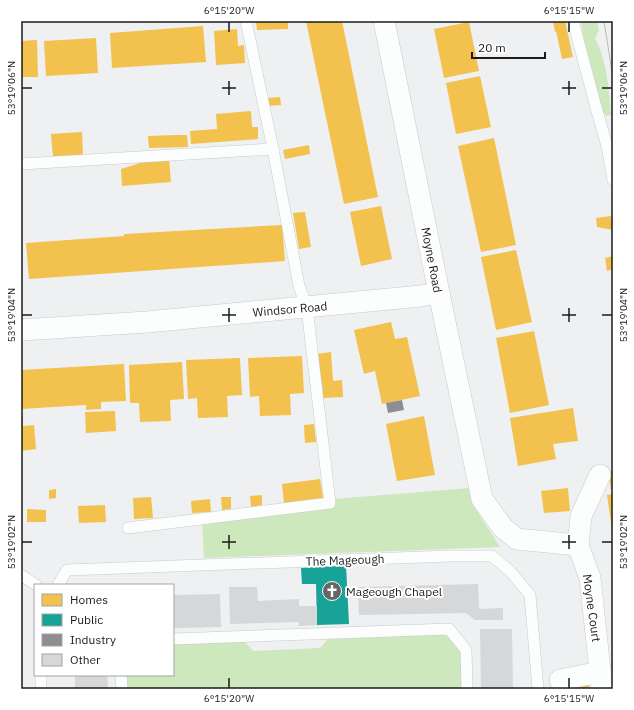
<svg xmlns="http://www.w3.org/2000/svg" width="634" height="710" font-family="'IBM Plex Sans',sans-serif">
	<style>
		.green { fill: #cee8bd }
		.homes { fill: #f2c14e }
		.public { fill: #17a398 }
		.industry { fill: #8d8d92 }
		.building { fill: #d5d7d8 }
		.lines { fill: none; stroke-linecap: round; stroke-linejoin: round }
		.service-casing { stroke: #c9cacc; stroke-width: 12 }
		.minor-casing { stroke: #c9cacc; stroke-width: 22 }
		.service { stroke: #fcfdfd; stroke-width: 11 }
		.minor { stroke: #fcfdfd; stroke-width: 21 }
		.tram { stroke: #b9baba; stroke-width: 1 }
		.ticks { fill: none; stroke: #1a1b1c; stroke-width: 1.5 }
		.labels { text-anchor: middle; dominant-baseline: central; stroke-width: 4; stroke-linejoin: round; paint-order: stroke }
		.street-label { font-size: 12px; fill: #1a1b1c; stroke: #fff }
		.poi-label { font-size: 12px; fill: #1a1b1c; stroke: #fff; text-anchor: start }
		.neatline { fill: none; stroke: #1a1b1c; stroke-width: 1.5 }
		.ticks-label { font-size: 10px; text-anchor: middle; fill: #1a1b1c }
	</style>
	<rect width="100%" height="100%" fill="#eef0f2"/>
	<!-- green -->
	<g class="green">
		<path d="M581 21H597L599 30 595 38C607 62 609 88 611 115L606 116 604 112 601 113 587 60Z"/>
		<polygon points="470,488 477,511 500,547 204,558 202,523 335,507 334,499"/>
		<polygon points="444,634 450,636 461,652 461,689 126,689 125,675 173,675 173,644 245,642 253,651 320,648 329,638"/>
	</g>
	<!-- homes -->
	<g class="homes">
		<polygon points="256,21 288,21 288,29 257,30"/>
		<polygon points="306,21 342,21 378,197 344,204"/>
		<polygon points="553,21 565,21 573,57 562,59 556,31 555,32"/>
		<polygon points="469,22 479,71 444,78 434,29"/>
		<polygon points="203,26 206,62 112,68 110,33"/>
		<polygon points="237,29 238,46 244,45 245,63 216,65 214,31"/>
		<polygon points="96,38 98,73 46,76 44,41"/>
		<polygon points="37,40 38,77 21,77 21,41"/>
		<polygon points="480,76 491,127 456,134 446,83"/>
		<polygon points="280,97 281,105 268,106 267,98"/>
		<polygon points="251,111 252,127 258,127 258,139 191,144 190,131 217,129 216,114"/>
		<polygon points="82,132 83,155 53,157 51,134"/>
		<polygon points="176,135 187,135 188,147 149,148 148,136"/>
		<polygon points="494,138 516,245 481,252 458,146"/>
		<polygon points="309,145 310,154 285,159 283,150"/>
		<polygon points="169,159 171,182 122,186 121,169 146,161"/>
		<polygon points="381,206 392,259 361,266 350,212"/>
		<polygon points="305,212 311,247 299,249 293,213"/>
		<polygon points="611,216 613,230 597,227 596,218"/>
		<polygon points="282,225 285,261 29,279 26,243 124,236 124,234"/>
		<polygon points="516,250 532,322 496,330 481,257"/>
		<polygon points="613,256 613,269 607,271 605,258"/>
		<polygon points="391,322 395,339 407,337 420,396 382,404 375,371 364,374 354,330"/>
		<polygon points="534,331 549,405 510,413 496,338"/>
		<polygon points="331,352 333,381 342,380 343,397 323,398 322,382 320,382 317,354"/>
		<polygon points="302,356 304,393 290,394 291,415 260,416 259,396 250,397 248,358"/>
		<polygon points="240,358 242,395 227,396 228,417 198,418 197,398 188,399 186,360"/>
		<polygon points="182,362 184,399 170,400 171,421 140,422 139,403 130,403 129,365"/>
		<polygon points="124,364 126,401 101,402 101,409 86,410 86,405 21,409 21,370"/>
		<polygon points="573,408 578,441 553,444 556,459 518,466 510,418"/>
		<polygon points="115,411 116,431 86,433 85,412"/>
		<polygon points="23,416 23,426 34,425 36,449 21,451 21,417"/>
		<polygon points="424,416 435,475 397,481 386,424"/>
		<polygon points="314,424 316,442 305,443 304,425"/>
		<polygon points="613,471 613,490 611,490 608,472"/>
		<polygon points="320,479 323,498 284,503 282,484"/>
		<polygon points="568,488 570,511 544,513 541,491"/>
		<polygon points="56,489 56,498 49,499 49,490"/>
		<polygon points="613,494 613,529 612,529 607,495"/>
		<polygon points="262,495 262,505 251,507 250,496"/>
		<polygon points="151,497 153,518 134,519 133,498"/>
		<polygon points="221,497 231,497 231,509 222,510"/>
		<polygon points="210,499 211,512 192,513 191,501"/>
		<polygon points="105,505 106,522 79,523 78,506"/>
		<polygon points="27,509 46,510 46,522 27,522"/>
		<polygon points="589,684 589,689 557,689"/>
	</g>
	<!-- public -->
	<polygon class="public" points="346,565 349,624 317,625 316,584 302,584 301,568"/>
	<!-- industry -->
	<polygon class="industry" points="402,400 404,410 388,413 386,403"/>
	<!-- building -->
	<g class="building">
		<polygon points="478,584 479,607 480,609 503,608 503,620 475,620 466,613 359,615 358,587"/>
		<polygon points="229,587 257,587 258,601 299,599 299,606 317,606 317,625 299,626 299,622 230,624"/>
		<polygon points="220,594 221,627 173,628 173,595"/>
		<polygon points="480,629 512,629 513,689 481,689"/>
		<polygon points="75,675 107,675 108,689 75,689"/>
	</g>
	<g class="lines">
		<!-- service casing -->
		<g class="service-casing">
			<g id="service">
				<polyline points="573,21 597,111 607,146 613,180"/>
				<polyline points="21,164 273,149 246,21"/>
				<polyline points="128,528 330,503 307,308 299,286 273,149"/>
				<polyline points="21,575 36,585"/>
				<polyline points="58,585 67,570 450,556 492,556 510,571 530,595 538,689"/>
				<polyline points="173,639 449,629 466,650 467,689"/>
				<polyline points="41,675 41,689"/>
				<polyline points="121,675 122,689"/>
			</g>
		</g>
		<!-- minor casing -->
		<g class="minor-casing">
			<g id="minor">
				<polyline points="384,21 439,293 482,499 503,528 517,539 578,545 590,578 602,689"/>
				<polyline points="21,330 147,322 421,296 439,293"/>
				<polyline points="578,545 581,516 600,475"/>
				<polyline points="560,680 600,672"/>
			</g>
		</g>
		<!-- service -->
		<use href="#service" class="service"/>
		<!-- minor -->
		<use href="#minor" class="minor"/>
		<!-- tram -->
		<polyline class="tram" points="604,21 613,78"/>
	</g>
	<!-- ticks -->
	<path class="ticks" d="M229 22V32M569 22V32M229 81V95M569 81V95M22 88H32M222 88H236M562 88H576M602 88H612M229 308V322M569 308V322M22 315H32M222 315H236M562 315H576M602 315H612M229 535V549M569 535V549M22 542H32M222 542H236M562 542H576M602 542H612M229 678V688M569 678V688"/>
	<!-- icons -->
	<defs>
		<g id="church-disc" transform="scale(1)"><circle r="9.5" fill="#646667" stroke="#fff"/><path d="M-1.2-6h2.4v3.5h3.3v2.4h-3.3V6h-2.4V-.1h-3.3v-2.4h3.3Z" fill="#fff"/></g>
	</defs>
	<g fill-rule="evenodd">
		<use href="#church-disc" x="332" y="591"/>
	</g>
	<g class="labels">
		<!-- street labels -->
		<g class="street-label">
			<text transform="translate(432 260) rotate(79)">Moyne Road</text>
			<text transform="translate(290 309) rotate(-5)">Windsor Road</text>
			<text transform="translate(345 560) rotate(-2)">The Mageough</text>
			<text transform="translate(592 608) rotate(82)">Moyne Court</text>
		</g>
		<!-- poi labels -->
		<g class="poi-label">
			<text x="346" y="591">Mageough Chapel</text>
		</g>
	</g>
	<!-- border -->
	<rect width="634" height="710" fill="none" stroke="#ffffff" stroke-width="44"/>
	<!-- legend -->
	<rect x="34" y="584" width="140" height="92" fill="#ffffff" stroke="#a3a4a4"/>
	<rect x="42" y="594" width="20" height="12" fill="#f2c14e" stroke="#a3a4a4"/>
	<text x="70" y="604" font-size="12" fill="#1a1b1c">Homes</text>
	<rect x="42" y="614" width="20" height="12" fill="#17a398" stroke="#a3a4a4"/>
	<text x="70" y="624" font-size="12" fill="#1a1b1c">Public</text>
	<rect x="42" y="634" width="20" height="12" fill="#8d8d92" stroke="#a3a4a4"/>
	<text x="70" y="644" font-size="12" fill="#1a1b1c">Industry</text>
	<rect x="42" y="654" width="20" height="12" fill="#d5d7d8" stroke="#a3a4a4"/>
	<text x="70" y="664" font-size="12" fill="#1a1b1c">Other</text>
	<!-- scale -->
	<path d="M472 52v6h73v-6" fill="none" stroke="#1a1b1c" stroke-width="2"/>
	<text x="478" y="52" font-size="12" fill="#1a1b1c" stroke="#ffffff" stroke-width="3" paint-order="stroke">20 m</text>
	<rect x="22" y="22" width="590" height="666" class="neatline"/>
	<g class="ticks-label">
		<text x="229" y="14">6°15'20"W</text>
		<text x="569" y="14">6°15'15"W</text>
		<text transform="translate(11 88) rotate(-90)" y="4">53°19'06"N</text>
		<text transform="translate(623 88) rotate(-90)" y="4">53°19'06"N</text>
		<text transform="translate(11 315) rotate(-90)" y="4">53°19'04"N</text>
		<text transform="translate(623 315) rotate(-90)" y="4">53°19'04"N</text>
		<text transform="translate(11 542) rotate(-90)" y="4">53°19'02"N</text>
		<text transform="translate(623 542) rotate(-90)" y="4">53°19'02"N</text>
		<text x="229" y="702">6°15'20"W</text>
		<text x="569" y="702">6°15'15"W</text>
	</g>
</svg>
